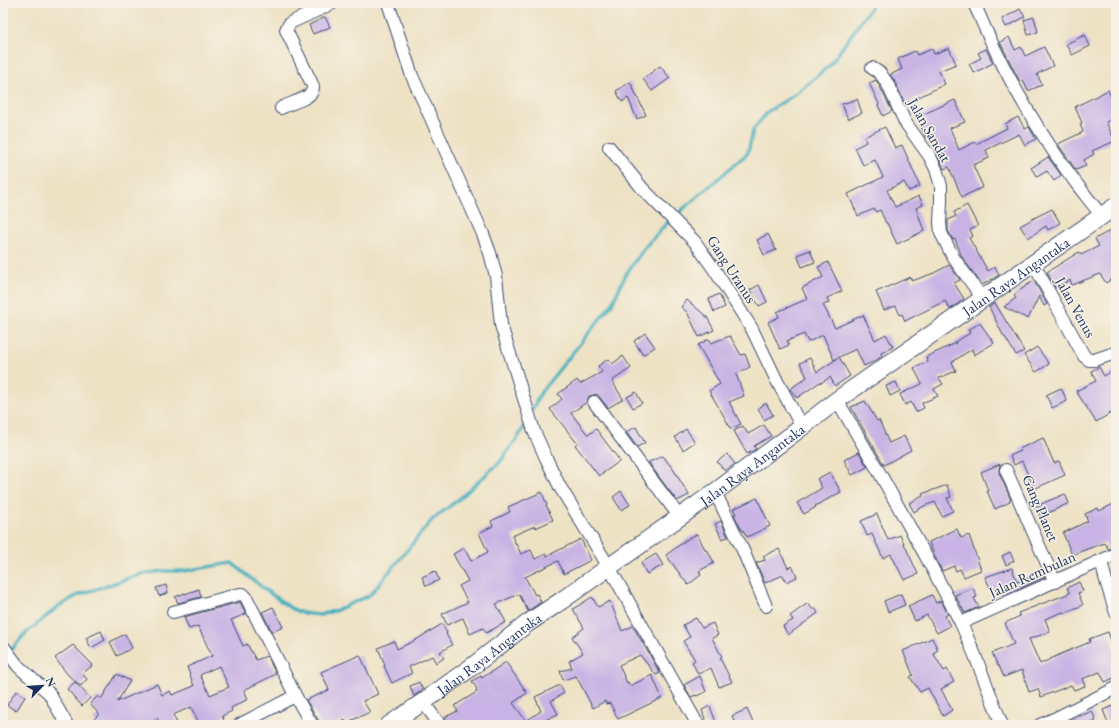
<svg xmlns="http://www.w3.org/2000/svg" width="1119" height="728" font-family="'EB Garamond',serif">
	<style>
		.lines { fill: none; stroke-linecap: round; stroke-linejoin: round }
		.stream { stroke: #40aebe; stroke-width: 3.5 }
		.building { fill: #c8b3e4; fill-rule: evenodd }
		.street-casing { stroke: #3b4a6d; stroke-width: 14 }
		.secondary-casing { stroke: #3b4a6d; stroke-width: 19 }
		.street { stroke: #fff; stroke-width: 12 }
		.secondary { stroke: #fff; stroke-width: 17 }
		.labels { text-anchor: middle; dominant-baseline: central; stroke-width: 3; stroke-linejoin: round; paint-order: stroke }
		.street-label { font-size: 15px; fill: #1b2f5e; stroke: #f7f3e8 }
	</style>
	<rect width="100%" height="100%" fill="#f7f3e8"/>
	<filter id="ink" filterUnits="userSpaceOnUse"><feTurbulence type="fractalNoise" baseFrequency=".025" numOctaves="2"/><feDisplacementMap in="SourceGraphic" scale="8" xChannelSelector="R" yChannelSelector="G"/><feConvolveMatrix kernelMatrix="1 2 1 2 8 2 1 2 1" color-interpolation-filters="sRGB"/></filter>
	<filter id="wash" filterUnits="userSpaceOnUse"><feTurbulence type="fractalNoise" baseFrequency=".012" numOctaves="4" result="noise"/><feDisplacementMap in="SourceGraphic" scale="16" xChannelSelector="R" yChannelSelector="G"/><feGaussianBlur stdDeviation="0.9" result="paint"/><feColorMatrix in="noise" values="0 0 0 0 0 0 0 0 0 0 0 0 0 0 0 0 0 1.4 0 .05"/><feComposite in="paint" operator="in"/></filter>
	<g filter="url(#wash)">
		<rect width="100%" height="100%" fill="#eee2c4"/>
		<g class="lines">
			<!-- stream -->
			<g class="stream">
				<polyline points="532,410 541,392 612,304 626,274 645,247 668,222 748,153 753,130 767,112 794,95 830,65 874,3"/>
				<polyline points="3,659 24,635 59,606 78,595 142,574 163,571 184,571 232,563 263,588 289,607 299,612 309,614 320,615 337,610 370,595 432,520 459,499 500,462 520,434 527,420"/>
			</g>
		</g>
		<g id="blocks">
			<!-- building -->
			<g class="building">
				<polygon points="1020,9 1025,17 1006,27 1002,19"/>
				<polygon points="325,17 330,27 313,34 309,25"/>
				<polygon points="1034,17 1038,32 1028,35 1024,20"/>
				<polygon points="1085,35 1090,46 1072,55 1066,44"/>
				<polygon points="1009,37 1015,50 1021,47 1025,56 1044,47 1053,66 1037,74 1042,85 1028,91 1023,80 1020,82 1000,42"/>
				<polygon points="949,48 956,64 939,71 945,84 905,104 894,80 890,75 902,69 898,59 915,51 917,55 932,49 934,54"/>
				<polygon points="986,49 993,63 974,73 969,64 981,58 978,53"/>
				<polygon points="660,66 670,78 652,91 643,79"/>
				<polygon points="876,80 880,87 892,111 883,116 878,105 879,104 869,83"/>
				<polygon points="630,82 646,115 637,119 628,98 622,102 616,91"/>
				<polygon points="1108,90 1116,108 1116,117 1106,122 1115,141 1092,151 1094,154 1084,160 1086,166 1076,170 1058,144 1083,132 1080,124 1082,123 1075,107"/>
				<polygon points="857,99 862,113 848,119 842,104"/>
				<polygon points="955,100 965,122 950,128 959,150 975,142 976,144 1007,128 1005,124 1018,117 1025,129 1029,127 1036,139 1025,145 1019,134 986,150 989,158 973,165 983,187 962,197 949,167 944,169 929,136 926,138 917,117"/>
				<polygon points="885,127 895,148 902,145 920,186 909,191 904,182 887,190 895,207 919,196 923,205 916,208 924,231 897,244 887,223 886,223 880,210 876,212 874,209 858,216 848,194 883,177 875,160 863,165 855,148 866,142 864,137"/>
				<polygon points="1048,157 1061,175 1054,181 1047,171 1037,177 1031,168"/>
				<polygon points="967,205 978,226 970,230 973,236 969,238 988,271 995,267 999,275 982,285 962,257 955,239 953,240 948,231 948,220 956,216 954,212"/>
				<polygon points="1052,209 1060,223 1048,230 1046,226 1028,238 1020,226 1036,217"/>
				<polygon points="1111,230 1116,239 1116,276 1106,283 1100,274 1072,285 1070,280 1055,288 1047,272 1079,252 1081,255 1099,246 1095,239"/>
				<polygon points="768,234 776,250 764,255 757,240"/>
				<polygon points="810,250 815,262 802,267 797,255"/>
				<polygon points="828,262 842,291 827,298 829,303 823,305 835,328 863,315 875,340 886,334 893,347 881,353 882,356 875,361 864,366 856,349 839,357 850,376 835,386 830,377 821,383 820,382 797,398 790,389 807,377 800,363 810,358 817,372 838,358 834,360 823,335 808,342 804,334 787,341 789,345 780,349 768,322 779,317 777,312 807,299 802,288 823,277 818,267"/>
				<polygon points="949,265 960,280 954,283 964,299 950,309 945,301 905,321 902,314 900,315 896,306 884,310 876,292 910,277 912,281 934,273"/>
				<polygon points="1034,281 1047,304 1044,306 1039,296 1028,319 1004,307 1016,298 1014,295 1027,285"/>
				<polygon points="759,285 767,302 759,306 750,290"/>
				<polygon points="719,294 725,307 714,312 709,299"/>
				<polygon points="687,300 707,317 714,330 699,337 687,312 681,307"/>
				<polygon points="995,303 1024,351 1016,355 1005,337 1004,337 989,307"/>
				<polygon points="980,323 994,343 974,355 972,349 952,362 956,371 939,378 943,384 934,389 938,396 922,403 924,408 916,412 911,402 905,405 900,394 922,384 914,368 928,362 926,357 956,343 955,342 970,333 968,330"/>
				<polygon points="645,333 655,347 643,355 634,341"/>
				<polygon points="730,336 741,355 745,354 750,367 736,374 744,396 729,402 741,424 731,429 721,411 709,391 720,384 698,345 709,339 711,343"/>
				<polygon points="1037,347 1049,364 1036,372 1024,355"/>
				<polygon points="623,356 631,368 612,381 623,399 608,408 597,394 589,396 587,402 571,413 588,435 596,429 620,461 599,476 575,445 577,443 550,409 562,399 558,394 577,380 580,384 602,372 598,366 608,359 612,364"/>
				<polygon points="1099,367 1104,376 1116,369 1116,410 1096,422 1076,391 1096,381 1091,371"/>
				<polygon points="896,382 900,391 890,396 886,386"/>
				<polygon points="1061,388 1067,401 1052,408 1046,395"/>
				<polygon points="636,392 642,403 633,408 627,397"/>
				<polygon points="865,401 877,421 879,420 889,443 904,436 911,450 884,465 851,407"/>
				<polygon points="766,403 773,415 764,420 758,408"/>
				<polygon points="764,425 771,436 754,446 756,449 747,454 734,431 743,426 748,434"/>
				<polygon points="636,427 645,443 637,447 626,432"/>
				<polygon points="686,429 695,442 683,450 675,437"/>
				<polygon points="1043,438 1054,463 1059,461 1065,475 1034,489 1022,461 1014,465 1010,456 1021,451 1019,449"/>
				<polygon points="859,452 867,467 852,475 844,460"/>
				<polygon points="727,454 735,464 725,471 717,462"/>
				<polygon points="663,456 673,469 689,495 677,501 651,466 649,462"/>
				<polygon points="1000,464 999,469 999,473 1011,500 1009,501 1010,502 995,509 987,491 988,490 981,472"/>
				<polygon points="830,472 841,492 815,506 816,507 804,514 797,503 822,488 817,479"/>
				<polygon points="947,485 951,497 947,498 953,511 942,516 935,502 924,506 914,512 909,503 923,496 922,494"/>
				<polygon points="621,491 630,505 621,510 613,497"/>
				<polygon points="542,492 547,505 546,505 553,520 536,528 535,526 512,536 521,554 531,550 535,559 546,554 547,556 581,539 591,560 564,574 558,561 525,577 535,595 537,594 541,602 528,611 519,594 496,604 506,622 486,633 483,628 470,634 463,618 447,625 442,614 468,602 459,586 468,581 453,554 464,548 471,561 488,552 479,533 493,526 491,521 510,512 508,507"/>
				<polygon points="1065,494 1069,503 1040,517 1035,508 1041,505 1041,504"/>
				<polygon points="757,498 770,526 747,537 743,530 742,530 734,515 736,514 733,509"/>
				<polygon points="1116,503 1116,547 1108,549 1105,543 1087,549 1072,555 1063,533 1088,521 1085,514 1098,508 1099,511"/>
				<polygon points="877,514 888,540 900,535 918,574 904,580 891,554 883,558 872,534 867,536 861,521"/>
				<polygon points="721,521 728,537 722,539 715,524"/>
				<polygon points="957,529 961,538 969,535 981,570 964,577 960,569 956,571 954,566 942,571 934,555 929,542"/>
				<polygon points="697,534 706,551 708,551 714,563 699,571 701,575 688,585 666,555 689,538"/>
				<polygon points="779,549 788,568 792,566 797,577 786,582 783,575 765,583 756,563 765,560 763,556"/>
				<polygon points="1010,552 1014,561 1006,565 1002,556"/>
				<polygon points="656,554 663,565 647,574 641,563"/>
				<polygon points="1012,568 1017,582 1043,573 1045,577 1004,596 1001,588 992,592 985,577"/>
				<polygon points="435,571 439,580 426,586 422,577"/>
				<polygon points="1079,582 1083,591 1078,593 1083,605 1064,613 1063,612 1045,619 1050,632 1029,639 1040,664 1061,654 1090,642 1089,639 1108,632 1116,654 1116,677 1105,682 1100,672 1082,679 1085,686 1074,690 1071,685 1041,697 1038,689 1029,692 1022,670 1004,677 999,666 998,666 992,653 1014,644 1005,623 1020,616 1018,613 1070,593 1067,588"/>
				<polygon points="166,585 168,593 159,596 156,588"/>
				<polygon points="973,588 977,597 974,598 979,607 965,613 955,595"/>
				<polygon points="199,589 201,597 178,603 175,597 185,593 185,594"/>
				<polygon points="901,594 905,605 888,612 884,601"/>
				<polygon points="932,595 936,603 941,601 948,614 945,616 950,626 937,633 927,615 915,621 908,606"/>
				<polygon points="592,597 598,607 610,601 622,631 633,626 660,673 656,675 640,655 619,665 627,683 628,682 630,686 652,675 662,698 618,719 610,703 606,704 605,701 593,708 576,676 563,680 560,671 572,668 569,661 583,653 572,637 584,628 573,609"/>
				<path d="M240 602 246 614 231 620 243 646 247 644 256 660 267 656 276 674 244 690 248 699 231 708 232 711 222 716 226 725H200L191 707 173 715 178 725H161L157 718 142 725H98L93 720 99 714 90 704 98 696 101 699 117 674 130 681 117 702 157 684 162 695 170 691 172 695 194 686 187 667 212 656 198 626 189 629 184 617ZM219 666 229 687 210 695 200 675Z"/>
				<polygon points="808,603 813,610 815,608 818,613 788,635 783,626 793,620 790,616"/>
				<polygon points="273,607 283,627 272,632 262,612"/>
				<polygon points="696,618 702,628 713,623 718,635 712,638 722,657 720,658 732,682 719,687 711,668 698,674 692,662 695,660 683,641 690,637 683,625"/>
				<polygon points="442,624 447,633 446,634 452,645 440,652 444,658 436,663 432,656 409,667 412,673 392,683 384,666 385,665 378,648 394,641 397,649 414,641"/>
				<polygon points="101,631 105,640 91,648 86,638"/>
				<polygon points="125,634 132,648 117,656 110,642"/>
				<polygon points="932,638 938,650 933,653 944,671 947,669 954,682 941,689 952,710 943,716 928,688 920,692 910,677 913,675 903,651"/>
				<polygon points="73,645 93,665 82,674 87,679 81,686 68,675 55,658"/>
				<polygon points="360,655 378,694 363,701 370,712 346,723 345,720 334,725 319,725 319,721 306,700 329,690 321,672"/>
				<polygon points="506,662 527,693 513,703 526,721 541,711 535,697 560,685 564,693 551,701 558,714 541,722 543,725 449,725 445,717 458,711 454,706 477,692 476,690 477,689 472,681 481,676 482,678"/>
				<polygon points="700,676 706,692 696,696 696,695 691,697 684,685"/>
				<polygon points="75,682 90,698 82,706 67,689"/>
				<polygon points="419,682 423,690 414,696 410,686"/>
				<polygon points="16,691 25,697 16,711 7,705"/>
				<polygon points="710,706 717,725 707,725 702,710"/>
				<polygon points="1113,706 1116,714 1116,725 1109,725 1103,710"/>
				<polygon points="747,709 754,725 736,725 732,716"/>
				<polygon points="1092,711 1096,721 1086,725 1059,725"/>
			</g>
		</g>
	</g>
	<g filter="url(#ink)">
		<use href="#blocks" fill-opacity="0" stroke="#3b4a6d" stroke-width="1"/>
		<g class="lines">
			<!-- street casing -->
			<g class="street-casing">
				<g id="street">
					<polyline points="388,3 412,76 483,234 490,253 496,276 501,325 534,431 546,458 560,487 609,567 698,725"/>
					<path d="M974 3C1007 82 1047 150 1102 216"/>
					<polyline points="872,68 880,73 887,83 905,122 930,157 936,169 941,186 941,203 940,222 941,233 953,257 983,299"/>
					<path d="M281 108C288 104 307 99 311 93 313 91 313 89 313 86L286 30 290 23 333 3"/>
					<polyline points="609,147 642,188 695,242 716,272 752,329 777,381 802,427"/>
					<polyline points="1033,263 1084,356 1089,360 1094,360 1112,354 1114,354 1116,357"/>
					<polyline points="837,400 879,472 923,551 961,623 974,653 1002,725"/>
					<polyline points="594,402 679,516"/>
					<polyline points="1006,470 1055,582"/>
					<polyline points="715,492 742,548 766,606"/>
					<polyline points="1101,561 1106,581 1116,613"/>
					<polyline points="173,612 240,594 243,594 246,597 296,697 312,725"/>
					<polyline points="961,623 1116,554"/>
					<polyline points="3,646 18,666 29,676 49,693 67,725"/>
					<polyline points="423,702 440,725"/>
					<polyline points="239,725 291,698 296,697"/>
					<polyline points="1040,725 1054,719 1116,688"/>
				</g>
			</g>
			<!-- secondary casing -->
			<g class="secondary-casing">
				<g id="secondary">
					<path id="s1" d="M389 725 423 702 473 666 528 623 561 601 715 492 802 427 837 400 1116 206"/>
				</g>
			</g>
			<!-- street -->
			<use href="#street" class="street"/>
			<!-- secondary -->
			<use href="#secondary" class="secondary"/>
		</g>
	</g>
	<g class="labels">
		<!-- street labels -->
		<g class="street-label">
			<text transform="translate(930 130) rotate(60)">Jalan Sandat</text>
			<text transform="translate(732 269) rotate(57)">Gang Uranus</text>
			<text stroke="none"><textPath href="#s1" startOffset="771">Jalan Raya Angantaka</textPath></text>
			<text transform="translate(1076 307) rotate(61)">Jalan Venus</text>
			<text stroke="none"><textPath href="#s1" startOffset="447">Jalan Raya Angantaka</textPath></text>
			<text transform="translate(1041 508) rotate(67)">Gang Planet</text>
			<text transform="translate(1032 574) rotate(-24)">Jalan Rembulan</text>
			<text stroke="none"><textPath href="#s1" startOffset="123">Jalan Raya Angantaka</textPath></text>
		</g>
	</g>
	<!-- margin -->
	<rect width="1119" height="728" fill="none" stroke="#f7f3e8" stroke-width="16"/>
	<!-- north arrow -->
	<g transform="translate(42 686) rotate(65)" stroke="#f7f3e8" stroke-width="3" paint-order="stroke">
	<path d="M0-3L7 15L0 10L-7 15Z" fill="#1b2f5e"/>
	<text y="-6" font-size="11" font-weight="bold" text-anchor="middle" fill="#1b2f5e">N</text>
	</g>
</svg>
